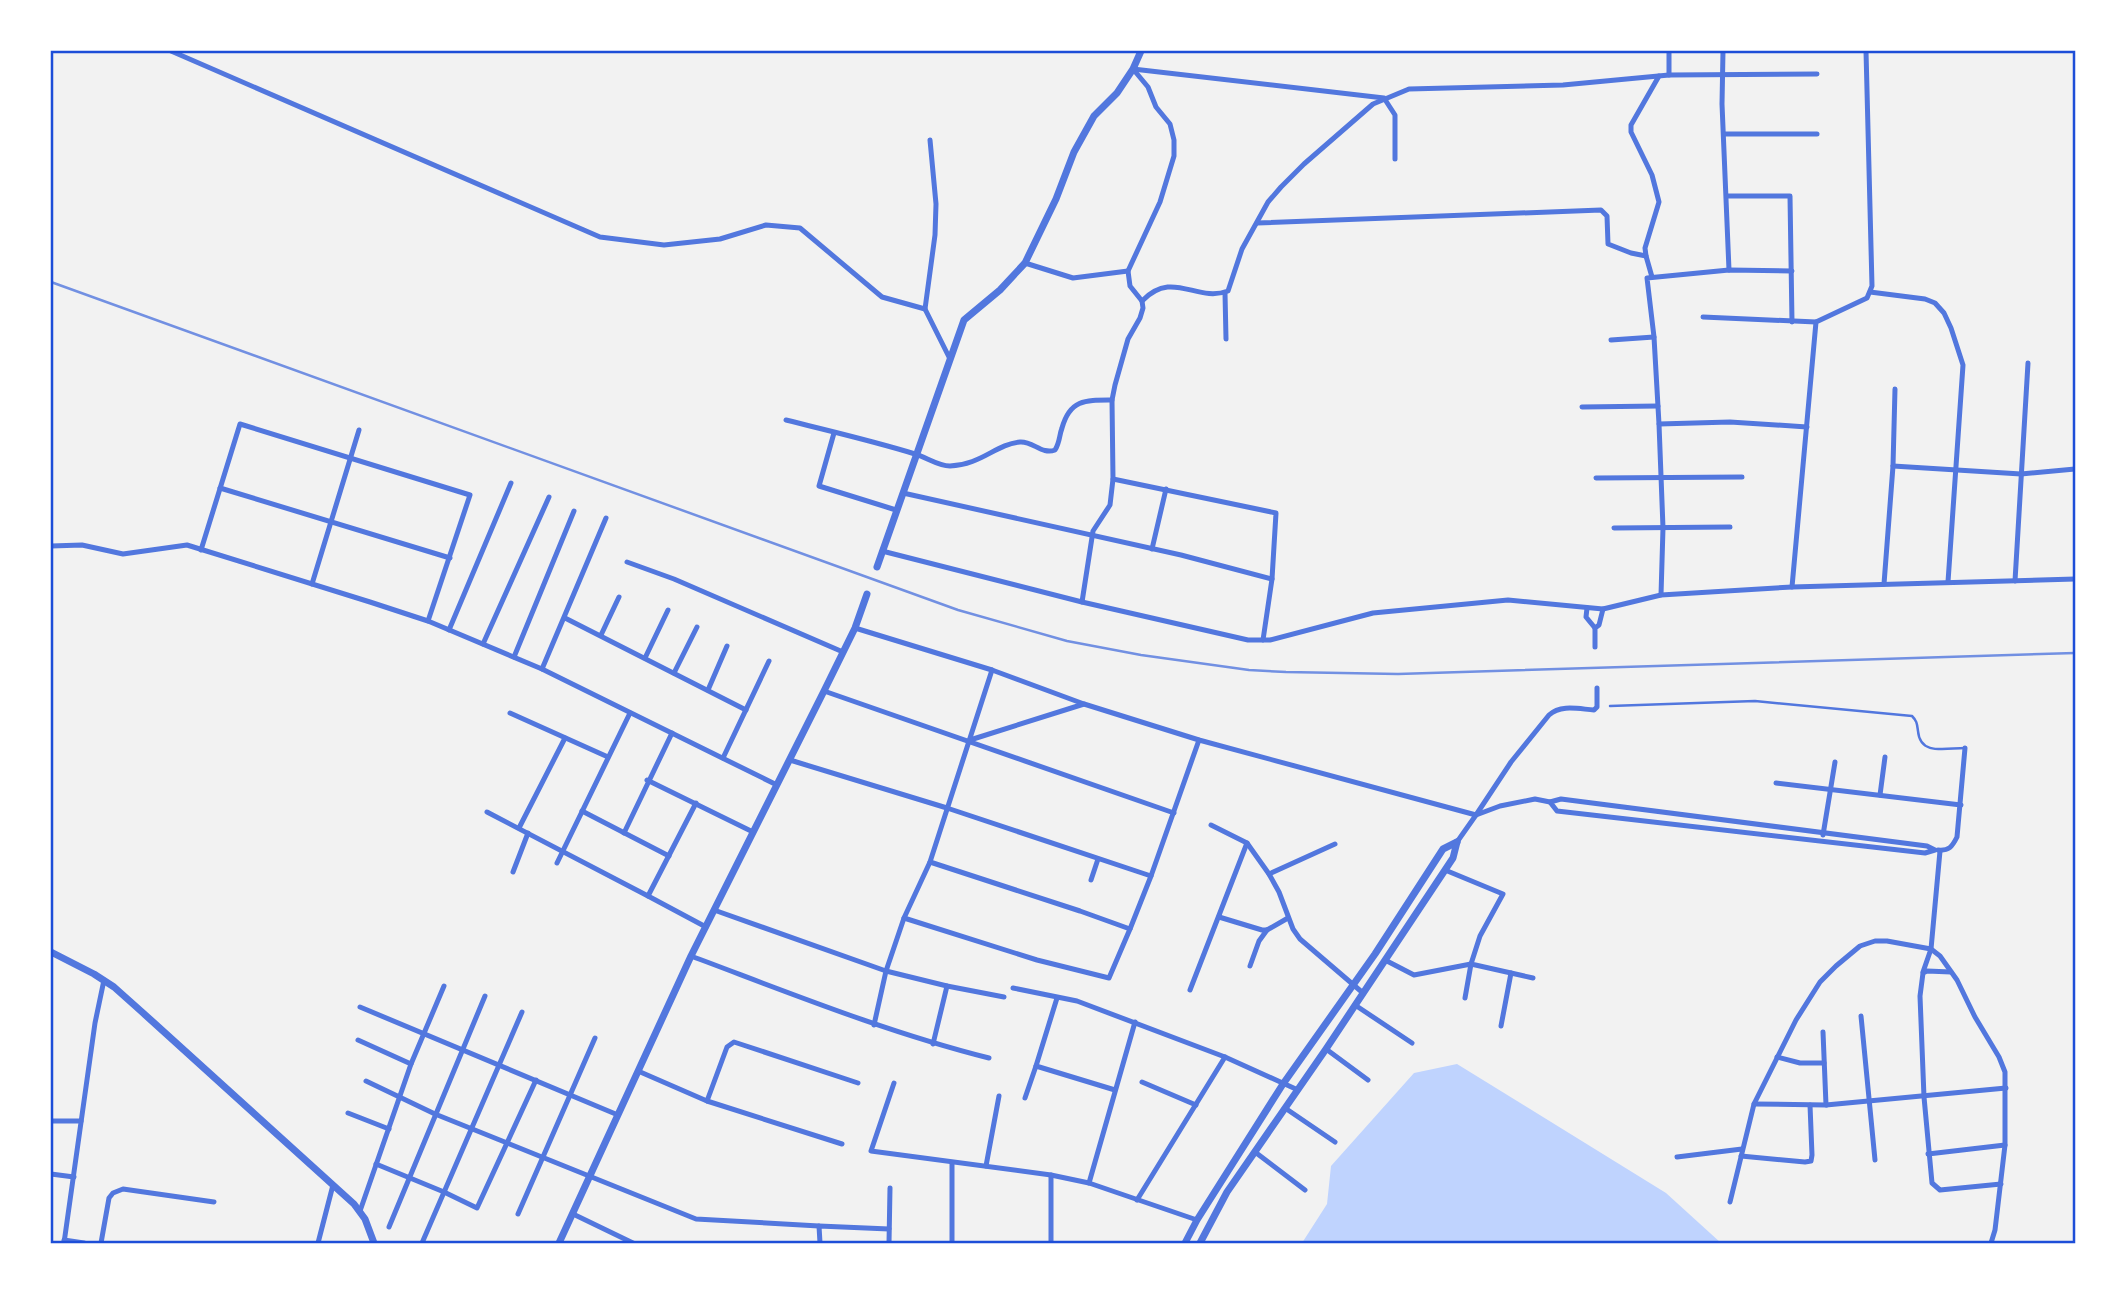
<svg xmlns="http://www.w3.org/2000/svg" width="2126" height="1294" font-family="'DejaVu Sans',sans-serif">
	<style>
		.water { fill: #bfd3fe }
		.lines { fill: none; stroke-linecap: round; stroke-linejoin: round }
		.service { stroke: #5277de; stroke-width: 2.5 }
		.minor { stroke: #5277de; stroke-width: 5 }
		.tertiary { stroke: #5277de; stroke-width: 7 }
		.rail { stroke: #7290e2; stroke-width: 2.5 }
		.neatline { fill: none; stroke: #1d4ed8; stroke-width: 2.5 }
	</style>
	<rect width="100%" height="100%" fill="#f2f2f2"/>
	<!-- water -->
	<polygon class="water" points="1457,1064 1666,1193 1721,1243 1302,1243 1327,1204 1331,1166 1414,1073"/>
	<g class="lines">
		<!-- service -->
		<path class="service" d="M1610 706 1755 701 1912 716C1917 721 1917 724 1918 731 1920 756 1946 748 1965 748"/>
		<!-- minor -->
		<g class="minor">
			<polyline points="171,51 600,237 664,245 720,239 766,225 800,228 882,297 925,309"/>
			<polyline points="1669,51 1669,75"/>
			<polyline points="1723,51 1722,104 1729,270"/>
			<polyline points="1133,69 1384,98 1395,115 1395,159"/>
			<polyline points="1725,134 1817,134"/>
			<polyline points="930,140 936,204 935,235 925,309 950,359"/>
			<polyline points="1727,196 1790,196 1792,322"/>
			<polyline points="1257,223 1601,210 1607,216 1608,244 1631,253 1646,256"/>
			<polyline points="1025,263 1073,278 1128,271"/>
			<polyline points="1652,277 1646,256 1645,248 1659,202 1652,175 1631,132 1631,125 1659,76"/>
			<polyline points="1870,292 1925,299 1935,303 1944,313 1951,328 1963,365 1948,582"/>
			<polyline points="1225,293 1226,339"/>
			<path d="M1142 301C1173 269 1196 303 1228 291L1242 249 1268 202 1281 187 1304 164 1373 104 1409 89 1563 85 1669 75 1817 74"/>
			<polyline points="1703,317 1816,322"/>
			<polyline points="1611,340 1654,337"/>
			<polyline points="1582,407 1658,406"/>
			<path d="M786 420C829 431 873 441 915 454 926 457 938 466 950 466 981 465 996 444 1020 442 1033 441 1042 455 1055 450 1060 442 1059 436 1062 428 1070 399 1086 400 1112 400"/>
			<polyline points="1659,424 1730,422 1807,427"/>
			<polyline points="834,433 819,486 896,510"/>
			<polyline points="1893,466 2021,474 2075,469"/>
			<polyline points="1596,478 1742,477"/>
			<polyline points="1113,479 1276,513 1272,579 1263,640"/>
			<polyline points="220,488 450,558"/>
			<polyline points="903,493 1181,555 1272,579"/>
			<polyline points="1614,528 1730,527"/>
			<polyline points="51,546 82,545 123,554 187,545 370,602 428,621 542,669 777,785"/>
			<polyline points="1152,549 1166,489"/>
			<polyline points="201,550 240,424 470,495 428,621"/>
			<polyline points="882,551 1082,602 1248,640 1270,640 1373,613 1508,600 1603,609 1661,595 1792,587 2075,579"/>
			<polyline points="627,562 674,579 843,652"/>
			<polyline points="2015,581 2028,363"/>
			<polyline points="312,584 359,430"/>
			<polyline points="1884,584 1893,466 1895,389"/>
			<polyline points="1792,587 1816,322 1867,298 1872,286 1866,51"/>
			<polyline points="1661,595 1663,528 1659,424 1654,337 1647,278 1729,270 1792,271"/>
			<polyline points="1082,602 1093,531 1110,505 1113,479 1112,400 1115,385 1128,339 1140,318 1143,308 1142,301 1130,286 1128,271 1160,202 1174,156 1174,140 1170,124 1156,107 1148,87 1133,69"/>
			<polyline points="1587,608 1586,617 1595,628"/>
			<polyline points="565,618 746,710"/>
			<path d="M855 628 992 670 1084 704 1199 740 1476 815 1511 762 1549 715C1561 704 1579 709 1594 710L1597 707V688"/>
			<polyline points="449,630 511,483"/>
			<polyline points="601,635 619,597"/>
			<polyline points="483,644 549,497"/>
			<polyline points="1595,647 1595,628 1599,625 1603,609"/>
			<polyline points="514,657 574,511"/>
			<polyline points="645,658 668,610"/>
			<polyline points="542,669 606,518"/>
			<polyline points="674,673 697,627"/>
			<polyline points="708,690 727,646"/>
			<polyline points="824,691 1174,813"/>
			<polyline points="510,713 608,757"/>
			<polyline points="970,740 1084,704"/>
			<polyline points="723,758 769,661"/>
			<polyline points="790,760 947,808 1151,876 1199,740"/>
			<polyline points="647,780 753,832"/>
			<polyline points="1776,783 1961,805"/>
			<polyline points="1880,795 1885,757"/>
			<polygon points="1561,799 1927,846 1935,850 1925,853 1557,811 1550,802"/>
			<polyline points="696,803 648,896 706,927"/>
			<polyline points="582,811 669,856"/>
			<polyline points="487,812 648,896"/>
			<polyline points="1211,825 1247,843 1269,874 1279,892 1293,929 1300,939 1363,993"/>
			<polyline points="519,828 565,738"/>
			<polyline points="624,833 672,733"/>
			<polyline points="1823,835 1835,762"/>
			<polyline points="1457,842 1476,815 1500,806 1535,799 1550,802"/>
			<path d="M1938 850C1949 851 1952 847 1957 837L1965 748"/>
			<polyline points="930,862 1080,911 1130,929"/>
			<polyline points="557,863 630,713"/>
			<polyline points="1445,870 1503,894 1480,936 1471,964 1511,973 1501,1026"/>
			<polyline points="513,872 528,833"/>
			<polyline points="1269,874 1335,844"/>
			<polyline points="1091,880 1098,859"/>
			<polyline points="714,910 886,971 947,986 1004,997"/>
			<polyline points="1219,917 1262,930 1267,930 1288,918"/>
			<polyline points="904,918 1037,960 1109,978 1130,929 1151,876"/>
			<path d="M691 956C790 993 886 1032 989 1058"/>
			<polyline points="1385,960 1414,975 1471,964 1465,998"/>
			<polyline points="1250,966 1259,941 1267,930"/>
			<polyline points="1923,972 1931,949 1940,851"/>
			<polyline points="1951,972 1927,971 1923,973 1920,996 1924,1097 1932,1183 1940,1190 2001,1184"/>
			<polyline points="1511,973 1533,978"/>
			<polyline points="1013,988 1077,1001 1225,1057 1298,1090"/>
			<polyline points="1190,990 1247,843"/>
			<polyline points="1355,1005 1412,1043"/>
			<polyline points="360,1007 618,1115"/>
			<polyline points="1861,1016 1875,1160"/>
			<polyline points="874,1025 886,971 904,918 930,862 992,670"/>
			<polyline points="1823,1032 1826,1105"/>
			<polyline points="358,1040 411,1064"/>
			<polyline points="933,1044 947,986"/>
			<polyline points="1326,1049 1368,1080"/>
			<polyline points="1777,1057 1800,1063 1824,1063"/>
			<polyline points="1036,1066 1057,998"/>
			<polyline points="638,1071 707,1101 842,1144"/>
			<polyline points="366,1081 435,1114 696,1219 819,1226"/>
			<polyline points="1142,1082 1196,1105"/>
			<polyline points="894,1083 871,1151 1051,1175 1089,1183 1197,1220"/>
			<polyline points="1025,1098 1036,1066 1115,1090"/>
			<polyline points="707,1101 727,1047 734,1042 858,1083"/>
			<polyline points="1754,1104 1826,1105 2006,1088"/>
			<polyline points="1285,1108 1335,1142"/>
			<polyline points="348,1113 389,1129"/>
			<polyline points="51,1121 81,1121"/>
			<polyline points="1255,1152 1305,1190"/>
			<polyline points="1928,1154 2005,1145"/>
			<polyline points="1741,1156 1805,1162 1811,1161 1812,1155 1810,1105"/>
			<polyline points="1677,1157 1742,1149"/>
			<polyline points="952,1163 952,1243"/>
			<polyline points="376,1164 444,1192 477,1208 536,1080"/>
			<polyline points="986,1166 999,1096"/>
			<polyline points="51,1174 74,1177"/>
			<polyline points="1051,1175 1051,1243"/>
			<polyline points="1089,1183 1135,1022"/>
			<polyline points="1137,1200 1225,1057"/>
			<polyline points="1730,1202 1754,1104 1796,1020 1820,982 1836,966 1860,946 1875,941 1887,941 1931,949 1940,956 1957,980 1975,1017 1999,1057 2005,1072 2005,1145 1995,1230 1991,1243"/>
			<polyline points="360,1211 411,1064 444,986"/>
			<polyline points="518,1214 595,1038"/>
			<polyline points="573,1214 633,1243"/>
			<polyline points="389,1227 485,996"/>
			<polyline points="64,1240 84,1243"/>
			<polyline points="64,1243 95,1023 104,980"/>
			<polyline points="101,1243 109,1198 113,1193 123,1189 214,1202"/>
			<polyline points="318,1243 333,1185"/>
			<polyline points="422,1243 522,1012"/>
			<polyline points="820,1243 819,1226 889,1229"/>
			<polyline points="889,1243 890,1188"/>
		</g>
		<!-- tertiary -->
		<g class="tertiary">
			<polyline points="877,567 964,320 1000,290 1025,263 1056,199 1074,152 1094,116 1117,93 1133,69 1141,51"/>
			<polyline points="51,952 94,974 114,987 142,1012 354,1204 365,1219 374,1243"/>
			<polyline points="559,1243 691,956 824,691 855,628 867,594"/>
			<polyline points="1185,1243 1197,1220 1283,1084 1375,954 1443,849 1457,842"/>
			<polyline points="1200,1243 1227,1192 1326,1049 1453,858 1457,842"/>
		</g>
		<!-- rail -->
		<polyline class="rail" points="51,282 958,610 1067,641 1141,655 1249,670 1286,672 1398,674 2075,653"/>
	</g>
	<!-- border -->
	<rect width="2126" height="1294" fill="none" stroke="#ffffff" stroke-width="105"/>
	<rect x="52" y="52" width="2022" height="1190" class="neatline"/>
</svg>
